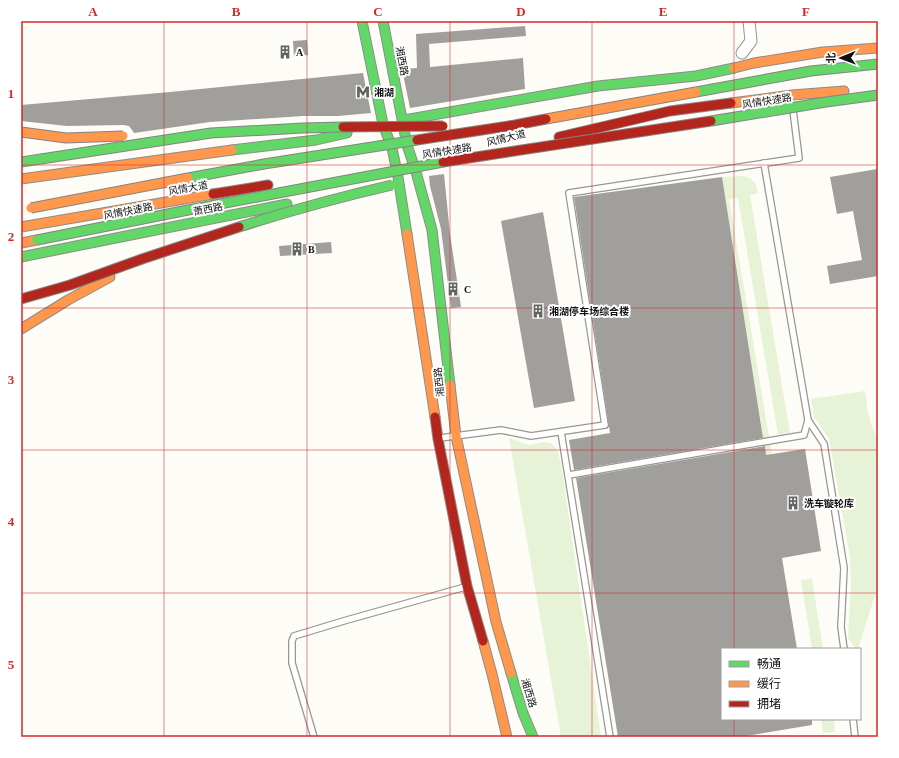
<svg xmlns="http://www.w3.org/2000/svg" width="899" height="758" font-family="'Times New Roman','Noto Sans SC',serif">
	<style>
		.green { fill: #e7f3d7 }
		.building { fill: #a19f9c }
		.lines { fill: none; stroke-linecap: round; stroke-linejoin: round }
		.lane-casing { stroke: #979795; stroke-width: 8 }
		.street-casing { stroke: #979795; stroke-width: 13 }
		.fast-casing { stroke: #8e8d8b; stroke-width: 11 }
		.slow-casing { stroke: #8e8d8b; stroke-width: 11 }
		.jam-casing { stroke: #8e8d8b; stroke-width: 11 }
		.lane { stroke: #fffffe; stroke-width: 5.5 }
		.street { stroke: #fffffe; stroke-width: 11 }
		.fast { stroke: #63d668; stroke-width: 9 }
		.slow { stroke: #ff974d; stroke-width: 9 }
		.jam { stroke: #b3261e; stroke-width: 9 }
		.fast-bridge-casing { stroke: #858482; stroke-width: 11; stroke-linecap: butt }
		.slow-bridge-casing { stroke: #858482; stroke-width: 11; stroke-linecap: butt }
		.jam-bridge-casing { stroke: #858482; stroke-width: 11; stroke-linecap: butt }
		.fast-bridge { stroke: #63d668; stroke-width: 9 }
		.slow-bridge { stroke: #ff974d; stroke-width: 9 }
		.jam-bridge { stroke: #b3261e; stroke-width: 9 }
		.grid { fill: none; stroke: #d62828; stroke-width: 1; stroke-opacity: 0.55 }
		.labels { text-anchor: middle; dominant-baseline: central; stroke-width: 4; stroke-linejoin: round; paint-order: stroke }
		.poi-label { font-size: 10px; font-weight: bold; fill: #111; stroke: #fff; text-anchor: start }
		.street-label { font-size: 10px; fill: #111; stroke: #fff }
		.neatline { fill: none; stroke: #d62828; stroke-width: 1.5 }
		.grid-label { font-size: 13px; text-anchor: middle; font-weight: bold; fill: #d62828 }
	</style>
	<rect width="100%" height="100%" fill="#fdfcf7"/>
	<!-- green -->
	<g class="green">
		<path d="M739 176C752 176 756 181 758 193L750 195 790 433 778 435 738 198 729 199 772 454 766 456 722 177Z"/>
		<polygon points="865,391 868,414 878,442 878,586 858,649 856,649 848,638 851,582 850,557 829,439 814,417 811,399"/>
		<polygon points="509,438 529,445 544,442 551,443 557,450 561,463 601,737 561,737"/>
		<polygon points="812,579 823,649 812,649 801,580"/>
		<polygon points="821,719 834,719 835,732 823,733"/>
	</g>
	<!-- building -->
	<g class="building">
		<polygon points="525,26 526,36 429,44 430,67 523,58 525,89 410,108 402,69 417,68 416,34"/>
		<polygon points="307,40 308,55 294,57 293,41"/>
		<polygon points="363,73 371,113 338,116 303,116 210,122 134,133 132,130 129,126 123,125 67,126 21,121 21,105 170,92"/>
		<polygon points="441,148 441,151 427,153 426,150"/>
		<polygon points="877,169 878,178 878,276 830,284 827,266 862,260 853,211 837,214 830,177"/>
		<polygon points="444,174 450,234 461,307 451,308 441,229 430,186 429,176"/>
		<polygon points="722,177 763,438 574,470 569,440 610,433 574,197"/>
		<polygon points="543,212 575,401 534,408 501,221"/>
		<polygon points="331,242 332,253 280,256 279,246"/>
		<polygon points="765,446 766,455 805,449 821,551 782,558 797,649 722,649 722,719 812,719 812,725 740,737 618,737 576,478"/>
	</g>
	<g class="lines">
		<!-- lane casing -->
		<g class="lane-casing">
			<g id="lane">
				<polyline points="764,163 808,420 824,444 844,568 841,627 844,649"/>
				<polyline points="561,432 610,737"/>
				<polyline points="440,438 501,430 531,436 605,425 569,193 799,158 793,110"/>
				<polyline points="569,475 804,435 808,420"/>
				<polyline points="853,719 855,737"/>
				<polyline points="314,737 292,663 292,641 294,636 347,620 465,587"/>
			</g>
		</g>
		<!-- street casing -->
		<g class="street-casing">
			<polyline id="street" points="742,53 751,41 749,21"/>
		</g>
		<!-- fast casing -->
		<g class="fast-casing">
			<g id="fast">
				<polyline points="362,21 383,124 392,148 398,177 407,234"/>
				<polyline points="383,21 407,145 416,172 432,230 450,385"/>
				<polyline points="404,120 598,86 696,76 734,68"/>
				<polyline points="232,150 316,140 347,133"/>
				<polyline points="21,162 41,159"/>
				<polyline points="21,257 287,204"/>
				<polyline points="511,673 523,713 533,737"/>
			</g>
		</g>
		<!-- slow casing -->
		<g class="slow-casing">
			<g id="slow">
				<polyline points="734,68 754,63 823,52 878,48"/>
				<polyline points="731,103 792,95 844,91"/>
				<polyline points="21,179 232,150"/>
				<polyline points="21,227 213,194"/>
				<polyline points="407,234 435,417"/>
				<polyline points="21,243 37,240"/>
				<polyline points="21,329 68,300 110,277"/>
				<polyline points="450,385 456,436 496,622 511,673"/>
				<polyline points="483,641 492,674 507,737"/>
			</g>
		</g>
		<!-- jam casing -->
		<g class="jam-casing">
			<g id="jam">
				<polyline points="559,137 670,111 731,103"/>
				<polyline points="213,194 268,185"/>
				<polyline points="435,417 438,439 467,586 483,641"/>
			</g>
		</g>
		<!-- lane -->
		<use href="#lane" class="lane"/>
		<!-- street -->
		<use href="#street" class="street"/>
		<!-- fast -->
		<use href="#fast" class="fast"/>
		<!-- slow -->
		<use href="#slow" class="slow"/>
		<!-- jam -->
		<use href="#jam" class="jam"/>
		<!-- fast-bridge casing -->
		<g class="fast-bridge-casing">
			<g id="fast-bridge">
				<polyline points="696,92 811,71 878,64"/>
				<polyline points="711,121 826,102 878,95"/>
				<polyline points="41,159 211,133 303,128 343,127"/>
				<polyline points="188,178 264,164 417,140"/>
				<path d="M239 227C289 211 340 197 392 185"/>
				<polyline points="37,240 183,211 443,162"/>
			</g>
		</g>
		<!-- slow-bridge casing -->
		<g class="slow-bridge-casing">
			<g id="slow-bridge">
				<polyline points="546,119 696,92"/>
				<polyline points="21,132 66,138 123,136"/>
				<polyline points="31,208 188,178"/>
			</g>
		</g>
		<!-- jam-bridge casing -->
		<g class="jam-bridge-casing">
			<g id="jam-bridge">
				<polyline points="343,127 443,126"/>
				<polyline points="417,140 515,125 546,119"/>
				<polyline points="443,162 711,121"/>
				<polyline points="21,299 70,285 142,259 239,227"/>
			</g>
		</g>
		<!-- fast-bridge -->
		<use href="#fast-bridge" class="fast-bridge"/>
		<!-- slow-bridge -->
		<use href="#slow-bridge" class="slow-bridge"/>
		<!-- jam-bridge -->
		<use href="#jam-bridge" class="jam-bridge"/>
	</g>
	<!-- grid -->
	<path class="grid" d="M164 21V737M307 21V737M450 21V737M592 21V737M734 21V649M21 165H878M21 308H878M21 450H878M21 593H878M734 719V737"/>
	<!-- icons -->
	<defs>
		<g id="building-bare" transform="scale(1.08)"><path d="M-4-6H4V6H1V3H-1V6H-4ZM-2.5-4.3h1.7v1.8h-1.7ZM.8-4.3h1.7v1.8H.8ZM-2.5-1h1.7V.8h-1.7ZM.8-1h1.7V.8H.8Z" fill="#646362" stroke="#fff" stroke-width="2.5" paint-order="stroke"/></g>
		<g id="metro-bare" transform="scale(1.08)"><path d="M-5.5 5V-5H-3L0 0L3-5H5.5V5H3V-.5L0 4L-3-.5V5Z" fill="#646362" stroke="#fff" stroke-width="2.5" paint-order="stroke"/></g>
	</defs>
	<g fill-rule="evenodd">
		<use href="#building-bare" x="285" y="52"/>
		<use href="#metro-bare" x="363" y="92"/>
		<use href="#building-bare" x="297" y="249"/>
		<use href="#building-bare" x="453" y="289"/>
		<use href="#building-bare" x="538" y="311"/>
		<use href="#building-bare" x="793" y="503"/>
	</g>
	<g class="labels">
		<!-- poi labels -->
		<g class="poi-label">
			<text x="296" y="52">A</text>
			<text x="374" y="92">湘湖</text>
			<text x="308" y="249">B</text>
			<text x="464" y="289">C</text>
			<text x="549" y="311">湘湖停车场综合楼</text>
			<text x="804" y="503">洗车镟轮库</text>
		</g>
		<!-- street labels -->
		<g class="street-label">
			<text transform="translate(402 61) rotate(79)">湘西路</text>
			<text transform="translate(767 101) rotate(-9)">风情快速路</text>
			<text transform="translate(506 138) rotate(-14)">风情大道</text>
			<text transform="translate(447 151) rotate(-9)">风情快速路</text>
			<text transform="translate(188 188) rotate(-10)">风情大道</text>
			<text transform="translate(208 209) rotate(-11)">萧西路</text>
			<text transform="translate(128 211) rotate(-11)">风情快速路</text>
			<text transform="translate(439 382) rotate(-96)">湘西路</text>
			<text transform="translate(529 693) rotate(73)">湘西路</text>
		</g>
	</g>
	<!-- border -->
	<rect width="899" height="758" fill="none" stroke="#ffffff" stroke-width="44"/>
	<!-- legend -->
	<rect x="721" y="648" width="140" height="72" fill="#ffffff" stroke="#a0a0a0"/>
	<rect x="729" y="661" width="20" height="6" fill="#63d668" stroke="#a0a0a0"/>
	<text x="757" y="668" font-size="12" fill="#111111">畅通</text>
	<rect x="729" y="681" width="20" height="6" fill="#ff974d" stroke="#a0a0a0"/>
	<text x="757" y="688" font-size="12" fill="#111111">缓行</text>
	<rect x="729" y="701" width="20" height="6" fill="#b3261e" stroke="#a0a0a0"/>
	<text x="757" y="708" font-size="12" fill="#111111">拥堵</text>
	<!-- north arrow -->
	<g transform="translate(841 58) rotate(269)" stroke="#ffffff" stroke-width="3" paint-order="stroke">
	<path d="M0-3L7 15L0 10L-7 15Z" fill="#111111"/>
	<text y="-6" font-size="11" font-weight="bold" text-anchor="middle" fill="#111111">北</text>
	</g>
	<rect x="22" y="22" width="855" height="714" class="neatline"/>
	<g class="grid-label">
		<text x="93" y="16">A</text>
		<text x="236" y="16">B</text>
		<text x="378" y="16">C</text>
		<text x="521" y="16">D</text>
		<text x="663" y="16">E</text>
		<text x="806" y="16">F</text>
		<text x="11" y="98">1</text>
		<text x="11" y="241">2</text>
		<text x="11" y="384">3</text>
		<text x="11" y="526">4</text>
		<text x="11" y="669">5</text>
	</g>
</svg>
